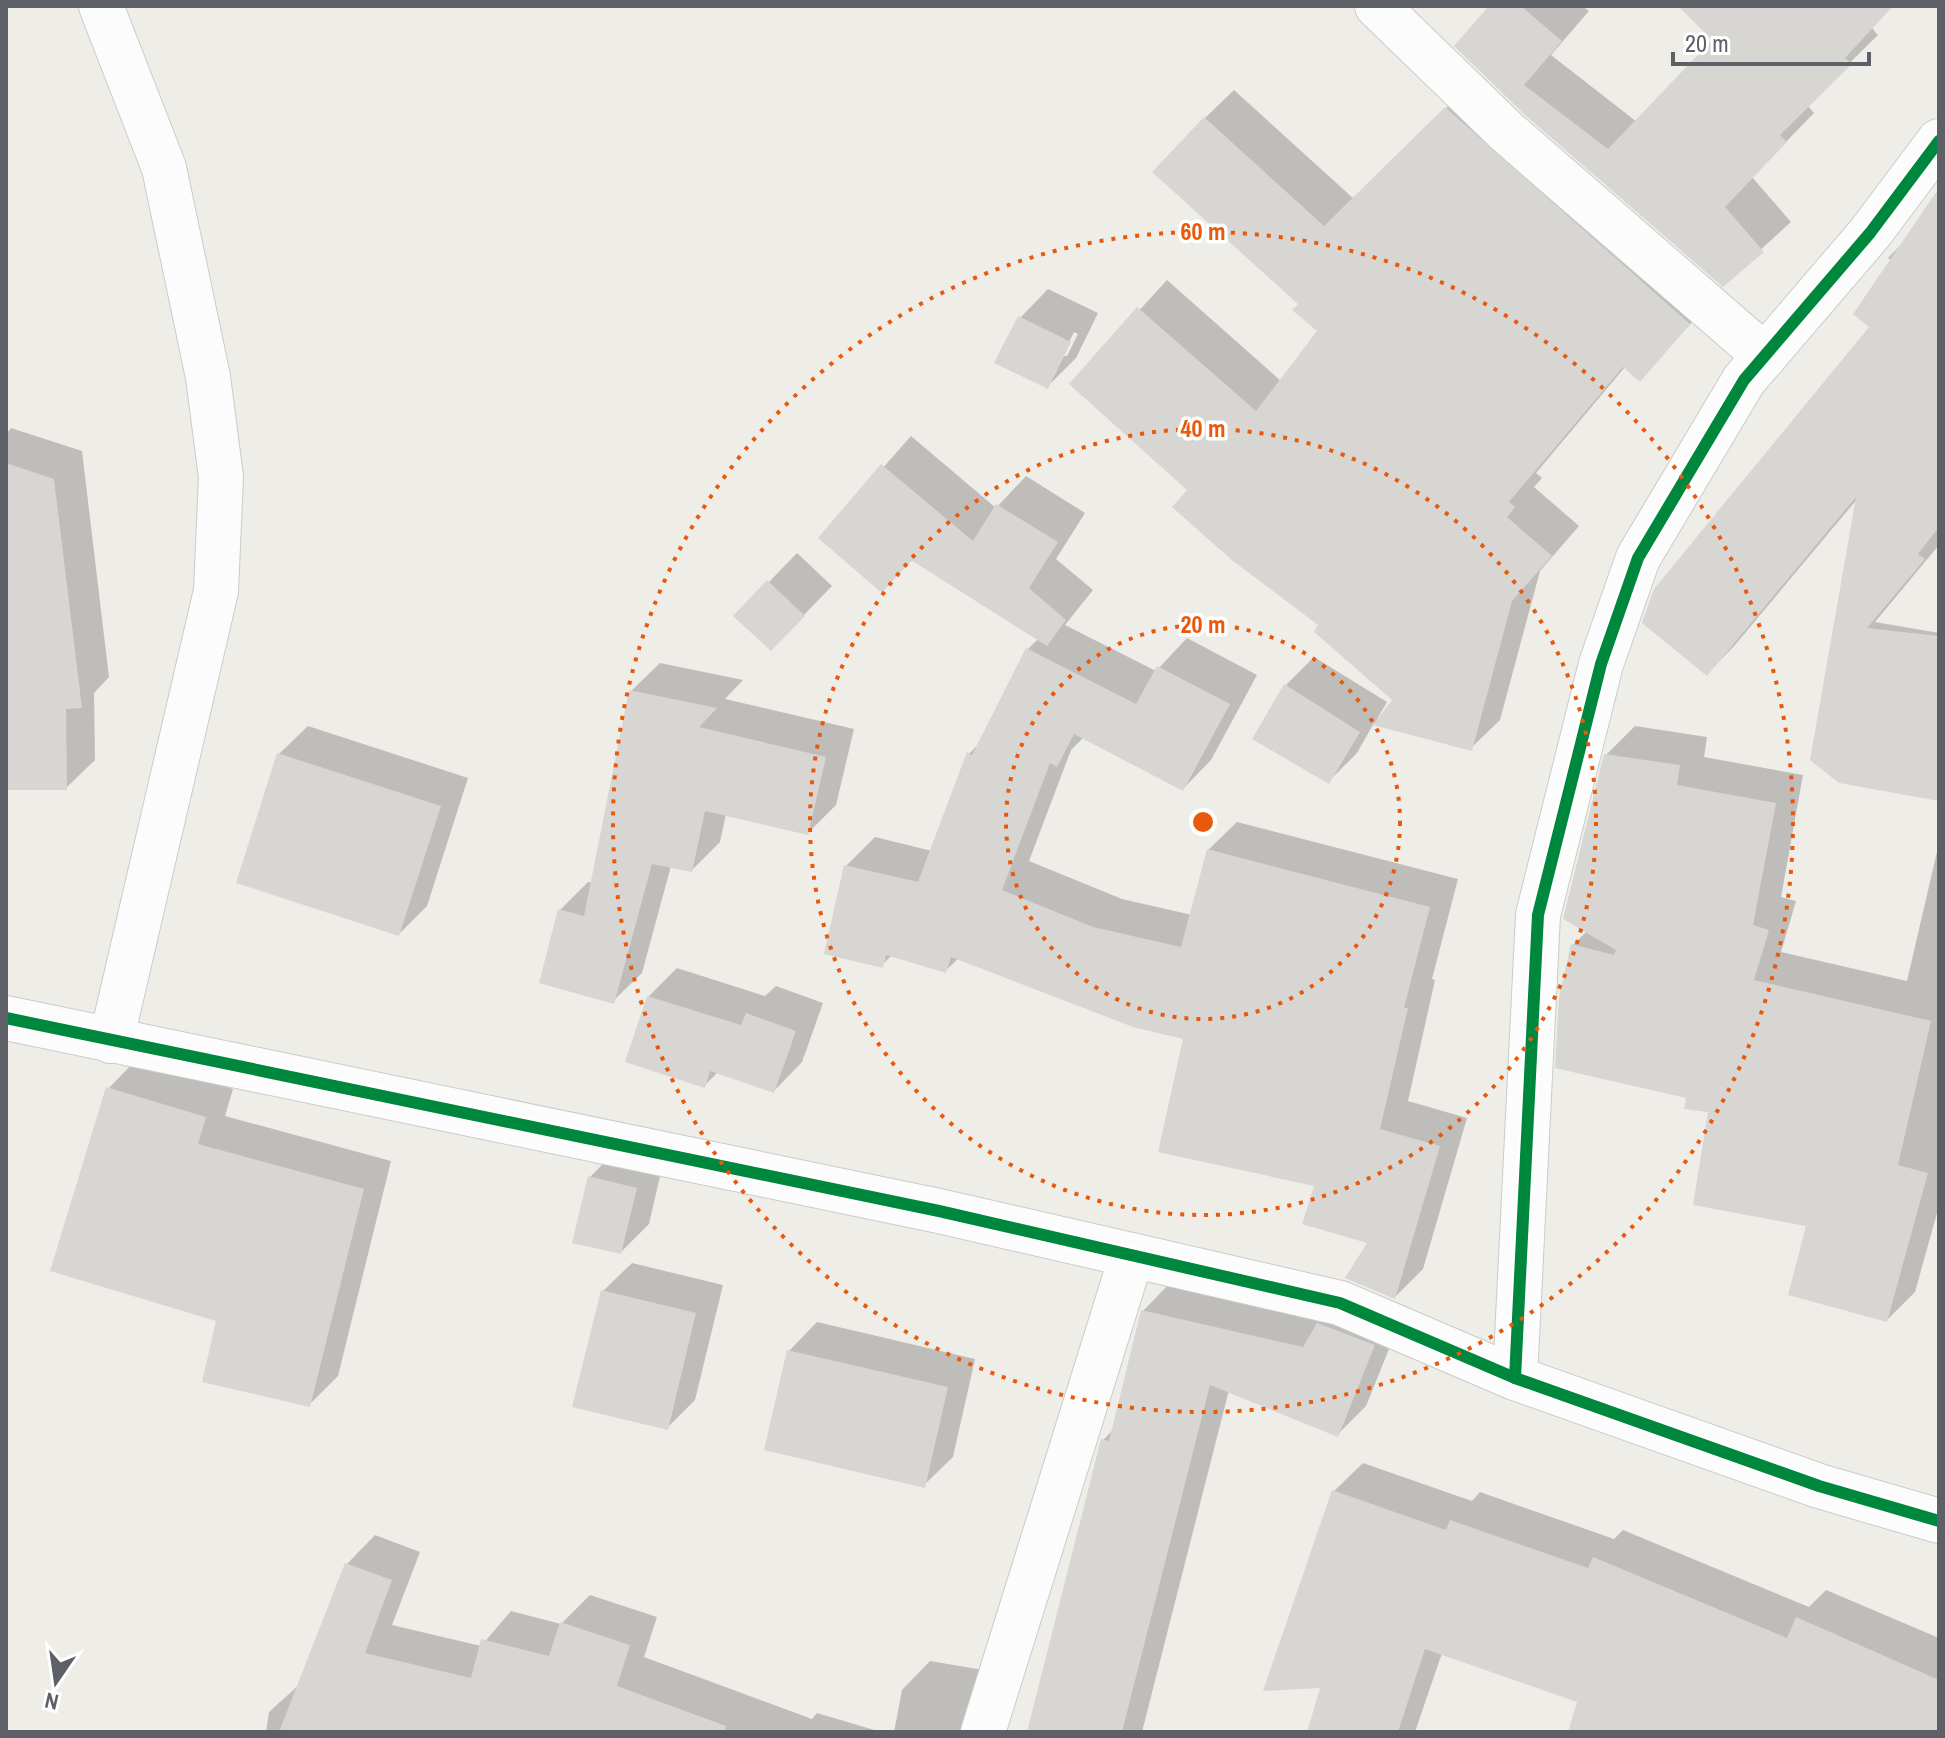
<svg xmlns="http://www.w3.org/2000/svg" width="1945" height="1738" font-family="'Archivo Narrow',sans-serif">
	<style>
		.shadow { fill: #0003; fill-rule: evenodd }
		.building { fill: #d7d6d3 }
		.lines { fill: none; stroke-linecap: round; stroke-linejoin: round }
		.minor-casing { stroke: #cbcbca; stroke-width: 46 }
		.minor { stroke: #fcfcfc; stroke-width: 44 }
		.cycleway-casing { stroke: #fff; stroke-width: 17 }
		.cycleway { stroke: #00873e; stroke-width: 12 }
		.ring { fill: none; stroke: #e8590c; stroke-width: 4; stroke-dasharray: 4 8 }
		.centre { fill: #e8590c; stroke: #fff; stroke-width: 4 }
		.ring-label { font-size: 24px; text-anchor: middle; font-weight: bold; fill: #e8590c; stroke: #fff; stroke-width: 7; stroke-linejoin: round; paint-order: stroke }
	</style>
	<rect width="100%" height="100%" fill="#eeede8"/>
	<!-- shadow -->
	<g class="shadow">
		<polygon points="1491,6 1582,6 1589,11 1551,55 1637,122 1715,40 1697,6 1892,6 1872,28 1878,35 1807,105 1814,113 1752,177 1791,222 1723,284 1525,112"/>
		<polygon points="1475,80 1717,295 1640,379 1625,367 1536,473 1542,478 1534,487 1579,526 1540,571 1500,720 1471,748 1374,723 1357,753 1329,781 1286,685 1314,657 1387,702 1377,719 1379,721 1395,700 1189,489 1072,384 1167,280 1281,381 1320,330 1300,304 1205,118 1234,90 1354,199"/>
		<polygon points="1939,206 1939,545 1875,622 1939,633 1939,799 1840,782 1858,498 1735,645 1707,674 1871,327 1892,261 1888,258"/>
		<path d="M1048 289 1098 313 1076 358 1047 387 1020 318ZM1074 332 1078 334 1067 356H1062Z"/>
		<polygon points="11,428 82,451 109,677 94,693 95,760 66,788 6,788 6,434"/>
		<polygon points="911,436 996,508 1026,476 1085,513 1056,559 1093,590 1065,625 1156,671 1187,638 1257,675 1211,760 1183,789 1084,737 1071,750 1029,861 1122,899 1192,915 1208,850 1237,822 1458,879 1432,979 1435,980 1408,1101 1467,1118 1423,1269 1395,1297 1370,1242 1185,1038 959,958 945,971 892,955 882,965 846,866 875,837 932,851 969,754 982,740 1028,649 1039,638 913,559 882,591 821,538"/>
		<polygon points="797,553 832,586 799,620 736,616"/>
		<polygon points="660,663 743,680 725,699 854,729 836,805 808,833 726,814 720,842 692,870 671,866 642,973 613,1001 560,910 588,882 593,883 631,691"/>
		<polygon points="308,726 468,778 427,906 399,934 279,754"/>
		<polygon points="1635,726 1707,737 1704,757 1803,775 1781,897 1796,901 1781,952 1907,981 1939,843 1939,1206 1915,1292 1887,1320 1573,945 1587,931 1606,755"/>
		<polygon points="677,968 765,996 776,986 823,1003 802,1062 774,1091 718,1072 704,1086 648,997"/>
		<polygon points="136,1060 233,1089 225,1116 391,1161 338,1376 309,1405 219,1319 108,1089"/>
		<polygon points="618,1149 664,1159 649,1224 621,1252 590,1177"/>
		<polygon points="632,1263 723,1285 695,1400 667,1428 603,1291"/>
		<polygon points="1171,1282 1402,1317 1366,1406 1338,1434 1229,1390 1142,1732 1029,1732 1103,1440 1113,1430 1143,1311"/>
		<polygon points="817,1322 975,1359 953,1457 924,1485 789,1351"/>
		<polygon points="1363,1463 1472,1501 1480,1492 1614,1539 1623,1530 1809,1607 1826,1590 1939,1638 1939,1732 1570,1732 1580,1701 1442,1653 1415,1732 1309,1732 1323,1686 1334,1491"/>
		<polygon points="375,1535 420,1552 392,1625 481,1646 511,1611 561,1624 590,1595 657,1617 644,1657 812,1719 817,1713 881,1732 266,1732 269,1712 300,1684 347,1564"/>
		<polygon points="930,1661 989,1671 978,1732 894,1732 902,1690"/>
	</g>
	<!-- building -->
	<g class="building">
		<polygon points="1489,6 1521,6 1562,41 1524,85 1608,149 1712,40 1678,6 1893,6 1845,58 1852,64 1780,135 1787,142 1725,207 1764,252 1723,287 1524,114 1454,46"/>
		<polygon points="1445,107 1690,324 1640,382 1623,367 1509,502 1515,507 1507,517 1552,556 1512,601 1472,751 1373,725 1392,700 1314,632 1318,625 1233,561 1172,507 1187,490 1069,384 1137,307 1256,411 1317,331 1292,310 1298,304 1152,172 1204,117 1324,226"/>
		<polygon points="1939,188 1939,527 1918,554 1925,559 1867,628 1939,636 1939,801 1839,783 1810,760 1856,497 1707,676 1642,623 1654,589 1869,327 1853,314"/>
		<polygon points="1018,316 1071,342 1048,389 994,363"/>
		<polygon points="6,463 54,479 82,708 66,709 67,790 6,790"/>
		<polygon points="881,464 973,541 996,504 1058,542 1029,588 1066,620 1047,646 911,560 882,593 818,538"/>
		<polygon points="767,580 805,616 771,651 733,616"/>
		<polygon points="1026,648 1136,704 1157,666 1230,704 1183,791 1074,734 1057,767 1050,763 1002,890 1093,927 1181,947 1207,849 1430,907 1404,1008 1408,1008 1380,1129 1440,1146 1395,1299 1345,1278 1367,1243 1302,1224 1314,1186 1158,1152 1183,1039 1133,1027 951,957 946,973 886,955 883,968 824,954 844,865 918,882 967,752 972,755"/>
		<polygon points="1284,684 1360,732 1329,784 1252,739"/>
		<polygon points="629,690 717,708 699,727 826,757 808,835 705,811 692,872 652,864 614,1004 539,983 558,909 584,916"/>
		<polygon points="277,753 441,806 399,936 236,883"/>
		<polygon points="1604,754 1680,765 1677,785 1776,803 1753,925 1769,930 1754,980 1931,1021 1898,1165 1928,1173 1887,1322 1788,1295 1806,1226 1693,1205 1708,1112 1684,1109 1686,1098 1555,1068 1559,997 1571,944 1614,955 1616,950 1563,919"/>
		<polygon points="647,996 741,1025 746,1013 796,1031 774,1093 710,1071 705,1088 625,1062"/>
		<polygon points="106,1087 206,1117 198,1144 364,1189 310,1407 202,1382 216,1321 50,1271"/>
		<polygon points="588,1176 637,1188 621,1254 572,1243"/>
		<polygon points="601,1290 696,1313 668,1430 572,1407"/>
		<polygon points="1141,1310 1303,1347 1317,1323 1375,1345 1338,1437 1210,1385 1122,1732 1027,1732 1101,1439 1109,1441"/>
		<polygon points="787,1350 948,1387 925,1488 764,1450"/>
		<polygon points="1332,1490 1446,1530 1450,1520 1588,1568 1593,1557 1787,1638 1796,1617 1939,1680 1939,1732 1568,1732 1577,1702 1425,1649 1398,1732 1307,1732 1320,1688 1263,1691"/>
		<polygon points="345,1563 392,1580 365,1653 471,1678 481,1639 549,1656 560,1622 630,1645 617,1686 726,1726 725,1732 279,1732"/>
	</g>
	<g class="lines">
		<!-- minor casing -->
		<g class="minor-casing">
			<g id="minor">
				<polyline points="101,6 164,168 208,377 221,477 216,591 111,1041"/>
				<polyline points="1377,6 1507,132 1765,356"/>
				<polyline points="6,1018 939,1211 1340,1303 1515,1378 1819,1486 1939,1521"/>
				<polyline points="1515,1378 1538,915 1601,664 1638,558 1744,380 1870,233 1939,141"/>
				<polyline points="983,1732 1132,1255"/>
			</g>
		</g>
		<!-- minor -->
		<use href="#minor" class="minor"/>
		<!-- cycleway casing -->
		<g class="cycleway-casing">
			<g id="cycleway">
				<polyline points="6,1018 939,1211 1340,1303 1515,1378 1819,1486 1939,1521"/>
				<polyline points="1515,1378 1538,915 1601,664 1638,558 1744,380 1870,233 1939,141"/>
			</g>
		</g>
		<!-- cycleway -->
		<use href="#cycleway" class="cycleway"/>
	</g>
	<!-- distance rings -->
	<g class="ring">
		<circle cx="1203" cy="822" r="197"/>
		<circle cx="1203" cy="822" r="393"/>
		<circle cx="1203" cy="822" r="590"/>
	</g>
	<circle cx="1203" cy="822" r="12" class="centre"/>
	<g class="ring-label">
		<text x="1203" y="240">60 m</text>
		<text x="1203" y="437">40 m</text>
		<text x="1203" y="633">20 m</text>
	</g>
	<!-- border -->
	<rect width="1945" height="1738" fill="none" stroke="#5d6167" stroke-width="16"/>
	<!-- north arrow -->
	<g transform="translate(56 1682) rotate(193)" stroke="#ffffff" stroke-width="6" paint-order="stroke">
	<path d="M0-6L14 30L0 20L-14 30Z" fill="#5d6167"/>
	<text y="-12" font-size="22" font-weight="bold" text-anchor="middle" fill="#5d6167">N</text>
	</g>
	<!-- scale -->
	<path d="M1673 52v12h196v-12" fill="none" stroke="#5d6167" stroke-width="4"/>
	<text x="1685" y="52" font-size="24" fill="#5d6167" stroke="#ffffff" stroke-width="6" paint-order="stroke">20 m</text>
</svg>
